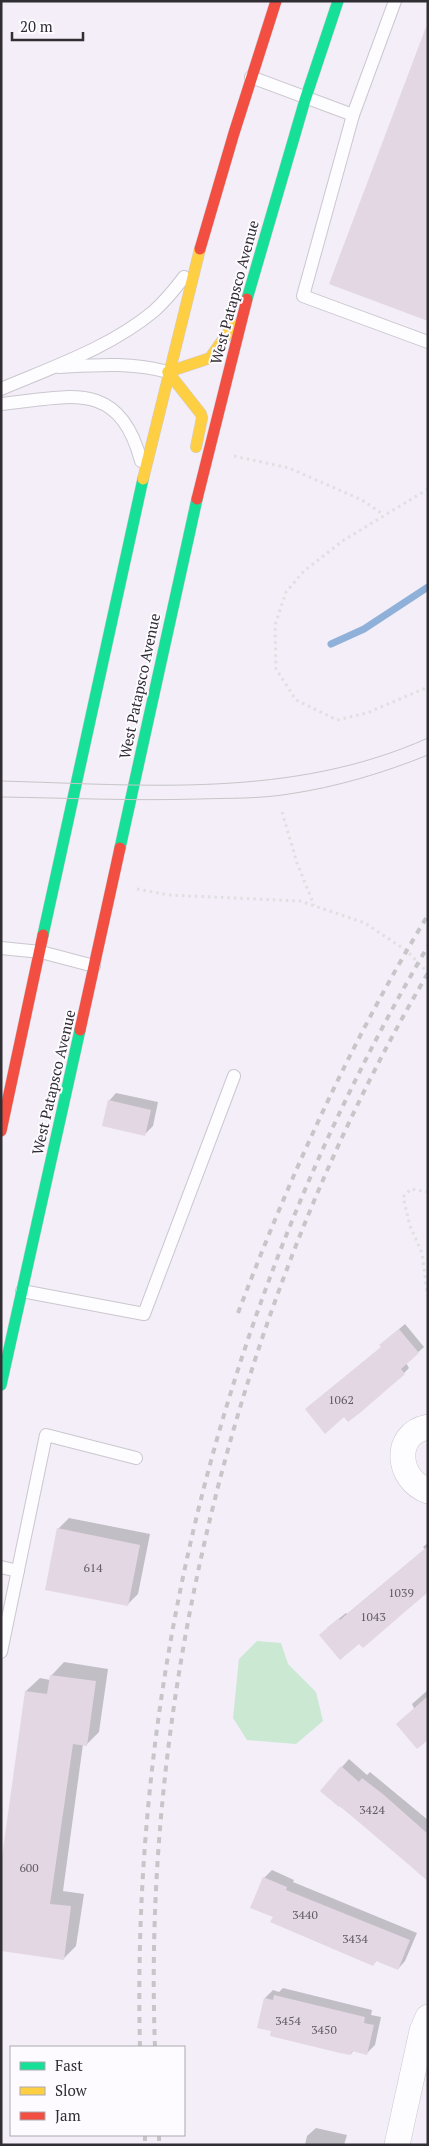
<svg xmlns="http://www.w3.org/2000/svg" width="429" height="2146" font-family="'PT Serif',serif">
	<style>
		.green { fill: #cae8d2 }
		.shadow { fill: #0003 }
		.lines { fill: none; stroke-linecap: round; stroke-linejoin: round }
		.stream { stroke: #8eb0d9; stroke-width: 7 }
		.building { fill: #e3d7e3 }
		.lane-casing { stroke: #cbc7cf; stroke-width: 14 }
		.street-casing { stroke: #cbc7cf; stroke-width: 26 }
		.fast-casing { stroke: #cecbd0; stroke-width: 12 }
		.slow-casing { stroke: #cecbd0; stroke-width: 12 }
		.jam-casing { stroke: #cecbd0; stroke-width: 12 }
		.path { stroke: #e0dfe1; stroke-width: 3; stroke-dasharray: 2.5 4; stroke-linecap: butt }
		.lane { stroke: #fdfcfe; stroke-width: 12 }
		.street { stroke: #fdfcfe; stroke-width: 25 }
		.fast { stroke: #16e098; stroke-width: 11 }
		.slow { stroke: #ffcf43; stroke-width: 11 }
		.jam { stroke: #f24e42; stroke-width: 11 }
		.tram { stroke: #c7c5c8; stroke-width: 1 }
		.rail { stroke: #c7c5c8; stroke-width: 4; stroke-dasharray: 6 6; stroke-linecap: butt }
		.labels { text-anchor: middle; dominant-baseline: central; stroke-width: 4; stroke-linejoin: round; paint-order: stroke }
		.number-label { font-size: 12px; fill: #605a62 }
		.street-label { font-size: 15px; fill: #302d33; stroke: #fdfbff }
	</style>
	<rect width="100%" height="100%" fill="#f3eef8"/>
	<!-- green -->
	<polygon class="green" points="257,1641 281,1643 288,1664 316,1692 323,1721 296,1744 247,1740 233,1718 239,1659"/>
	<!-- shadow -->
	<g class="shadow">
		<polygon points="116,1093 158,1102 153,1126 145,1134 109,1101"/>
		<polygon points="405,1324 424,1347 406,1363 409,1368 404,1373 344,1415 306,1409 382,1347 386,1340"/>
		<polygon points="69,1518 150,1534 138,1594 127,1605 58,1529"/>
		<polygon points="428,1543 428,1591 359,1642 327,1628 346,1613 347,1614 425,1549 423,1547"/>
		<polygon points="64,1662 108,1669 99,1732 86,1745 83,1744 63,1891 84,1894 76,1946 63,1959 1,1950 26,1691 40,1678 50,1680 51,1676"/>
		<polygon points="428,1690 428,1738 412,1704"/>
		<polygon points="349,1759 367,1775 370,1772 428,1820 428,1881 376,1835 321,1791"/>
		<polygon points="272,1870 294,1880 293,1882 417,1933 405,1961 398,1969 377,1960 373,1965 274,1916 264,1878"/>
		<polygon points="283,1988 372,2010 371,2015 381,2017 375,2045 367,2053 354,2050 351,2054 265,1998 273,1990 279,1992"/>
		<polygon points="316,2128 347,2135 344,2145 305,2145 307,2136"/>
	</g>
	<g class="lines">
		<!-- stream -->
		<polyline class="stream" points="331,644 364,629 428,587"/>
	</g>
	<!-- building -->
	<g class="building">
		<polygon points="426,27 428,28 428,321 329,284"/>
		<polygon points="108,1100 151,1110 145,1136 102,1126"/>
		<polygon points="399,1329 419,1353 401,1369 405,1374 361,1412 348,1422 344,1417 325,1434 305,1409 381,1347 379,1345"/>
		<polygon points="57,1528 140,1545 128,1606 45,1590"/>
		<polygon points="428,1546 428,1592 363,1648 359,1644 340,1660 319,1635 339,1618 340,1620"/>
		<polygon points="50,1675 96,1681 87,1746 73,1744 50,1904 71,1906 64,1960 1,1951 1,1864 25,1691 47,1694"/>
		<polygon points="428,1696 428,1740 417,1749 396,1724"/>
		<polygon points="341,1766 359,1782 362,1778 384,1795 428,1834 428,1881 340,1806 339,1807 320,1791"/>
		<polygon points="263,1877 287,1887 286,1890 410,1940 398,1970 376,1961 373,1966 270,1922 273,1917 250,1908"/>
		<polygon points="274,1995 365,2017 364,2023 374,2025 367,2055 352,2051 351,2055 340,2053 270,2036 271,2031 257,2028 264,1998 273,2000"/>
	</g>
	<g class="lines">
		<!-- lane casing -->
		<g class="lane-casing">
			<g id="lane">
				<polyline points="395,1 353,115 303,296 428,342"/>
				<polyline points="251,77 353,115"/>
				<path d="M59 367C96 365 131 362 168 372"/>
				<path d="M1 389C53 367 111 347 154 311 165 301 175 289 184 277"/>
				<path d="M1 404C69 397 119 378 141 461"/>
				<polyline points="1,948 41,952 94,966"/>
				<polyline points="22,1291 144,1314 234,1076"/>
				<polyline points="1,1567 18,1571"/>
				<polyline points="1,1652 46,1435 136,1458"/>
			</g>
		</g>
		<!-- street casing -->
		<g class="street-casing">
			<g id="street">
				<path d="M428 1427C392 1434 397 1480 428 1491"/>
				<polyline points="397,2145 422,2031 428,2017"/>
			</g>
		</g>
		<!-- fast casing -->
		<g class="fast-casing">
			<g id="fast">
				<polyline points="247,299 305,100 338,1"/>
				<polyline points="120,848 197,499"/>
				<polyline points="43,935 143,479"/>
				<polyline points="1,1385 80,1030"/>
			</g>
		</g>
		<!-- slow casing -->
		<g class="slow-casing">
			<g id="slow">
				<polyline points="168,372 201,414 202,418 196,447"/>
				<polyline points="168,372 210,358 234,324"/>
				<polyline points="143,479 200,249"/>
			</g>
		</g>
		<!-- jam casing -->
		<g class="jam-casing">
			<g id="jam">
				<polyline points="200,249 234,133 276,1"/>
				<polyline points="197,499 247,299"/>
				<polyline points="80,1030 120,848"/>
				<polyline points="1,1131 43,935"/>
			</g>
		</g>
		<!-- path -->
		<g class="path">
			<polyline points="234,456 289,468 362,500 384,515"/>
			<polyline points="428,489 344,540 304,571 286,592 275,625 276,669 296,700 337,720 367,713 428,687"/>
			<polyline points="282,812 297,863 314,905"/>
			<polyline points="137,889 169,895 300,901 365,923 407,951 428,973"/>
			<polyline points="428,1192 411,1189 403,1197 410,1226 422,1253 428,1299"/>
		</g>
		<!-- lane -->
		<use href="#lane" class="lane"/>
		<!-- street -->
		<use href="#street" class="street"/>
		<!-- fast -->
		<use href="#fast" class="fast"/>
		<!-- slow -->
		<use href="#slow" class="slow"/>
		<!-- jam -->
		<use href="#jam" class="jam"/>
		<!-- tram -->
		<g class="tram">
			<path d="M1 781C146 785 292 799 428 738"/>
			<path d="M1 797C67 798 133 801 198 799 229 798 259 799 289 794 337 787 383 773 428 755"/>
		</g>
		<!-- rail -->
		<g class="rail">
			<path d="M238 1313C290 1176 351 1041 428 915"/>
			<path d="M140 2047C130 1661 232 1279 428 946"/>
			<path d="M155 2047C141 1683 243 1287 428 973"/>
			<polyline points="145,2135 145,2145"/>
			<polyline points="159,2135 159,2145"/>
		</g>
	</g>
	<g class="labels">
		<!-- number labels -->
		<g class="number-label">
			<text x="341" y="1399">1062</text>
			<text x="93" y="1567">614</text>
			<text x="401" y="1592">1039</text>
			<text x="373" y="1616">1043</text>
			<text x="372" y="1809">3424</text>
			<text x="29" y="1867">600</text>
			<text x="305" y="1914">3440</text>
			<text x="355" y="1938">3434</text>
			<text x="288" y="2020">3454</text>
			<text x="324" y="2029">3450</text>
		</g>
		<!-- street labels -->
		<g class="street-label">
			<text transform="translate(234 292) rotate(-75)">West Patapsco Avenue</text>
			<text transform="translate(139 686) rotate(-78)">West Patapsco Avenue</text>
			<text transform="translate(53 1082) rotate(-77)">West Patapsco Avenue</text>
		</g>
	</g>
	<!-- border -->
	<rect width="429" height="2146" fill="none" stroke="#302d33" stroke-width="5"/>
	<!-- legend -->
	<rect x="10" y="2046" width="175" height="90" fill="#fdfbff" stroke="#aba9ad"/>
	<rect x="20" y="2062" width="25" height="8" fill="#16e098" stroke="#aba9ad"/>
	<text x="55" y="2071" font-size="15" fill="#302d33">Fast</text>
	<rect x="20" y="2087" width="25" height="8" fill="#ffcf43" stroke="#aba9ad"/>
	<text x="55" y="2096" font-size="15" fill="#302d33">Slow</text>
	<rect x="20" y="2112" width="25" height="8" fill="#f24e42" stroke="#aba9ad"/>
	<text x="55" y="2121" font-size="15" fill="#302d33">Jam</text>
	<!-- scale -->
	<path d="M12 32v8h71v-8" fill="none" stroke="#302d33" stroke-width="2.5"/>
	<text x="20" y="32" font-size="15" fill="#302d33" stroke="#fdfbff" stroke-width="4" paint-order="stroke">20 m</text>
</svg>
